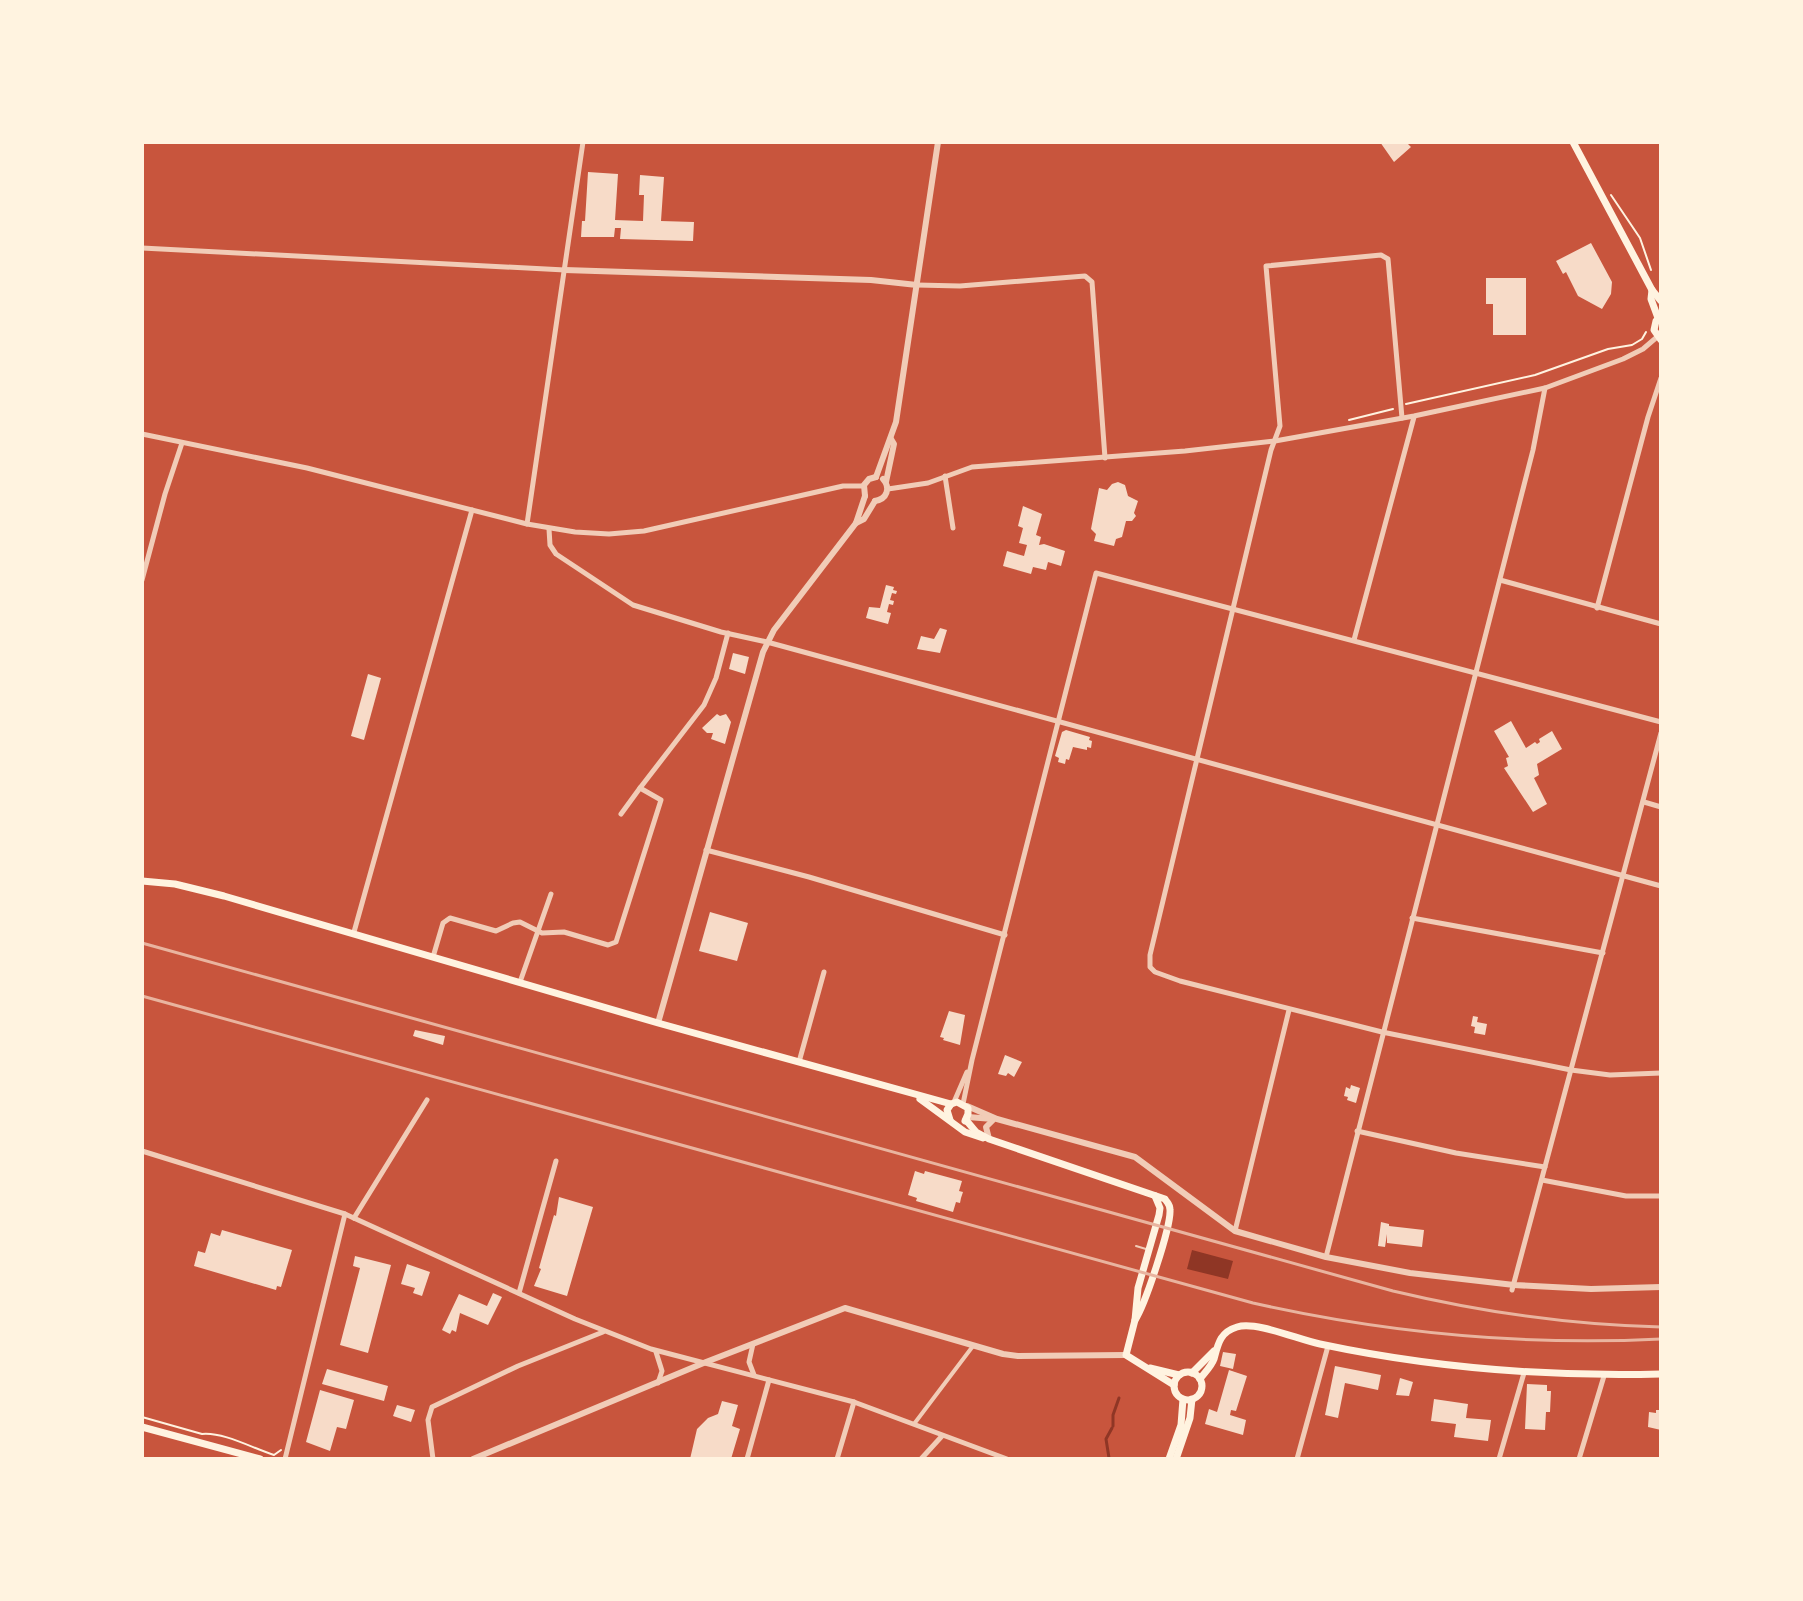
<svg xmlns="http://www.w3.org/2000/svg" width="1803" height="1601" font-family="Mulish,sans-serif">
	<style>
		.water { fill: #8f3625 }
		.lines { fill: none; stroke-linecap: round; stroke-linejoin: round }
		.stream { stroke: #8f3625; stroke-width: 3 }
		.building { fill: #f7dbc8 }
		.path { stroke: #fff3e0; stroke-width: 2 }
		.service { stroke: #f1ccb7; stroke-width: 2 }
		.pedestrian { stroke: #f1ccb7; stroke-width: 4 }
		.minor { stroke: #f1ccb7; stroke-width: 5 }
		.tertiary { stroke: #f1ccb7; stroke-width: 6 }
		.secondary { stroke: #fff3e0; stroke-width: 7 }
		.rail { stroke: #e9b49f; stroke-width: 3 }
	</style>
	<rect width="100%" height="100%" fill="#c8553d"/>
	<!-- water -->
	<polygon class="water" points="1192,1250 1233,1261 1228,1279 1187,1269"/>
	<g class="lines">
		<!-- stream -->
		<g class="stream">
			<polyline points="1113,1426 1113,1415 1119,1398"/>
			<polyline points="1109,1458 1106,1439 1112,1428"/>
		</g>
	</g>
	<!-- building -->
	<g class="building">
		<polygon points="1380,142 1411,142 1408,144 1411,147 1394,162"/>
		<polygon points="588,172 618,174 615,220 643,221 644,195 639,195 640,175 664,177 661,221 694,222 693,241 620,239 621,228 615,228 614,237 581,237 582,221 585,221"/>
		<polygon points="1591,243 1612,282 1611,294 1602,309 1578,296 1566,272 1563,274 1556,261"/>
		<polygon points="1486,278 1526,278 1526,335 1493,335 1493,304 1486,304"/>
		<polygon points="1118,482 1125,485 1128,496 1138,501 1134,513 1136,516 1132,521 1126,521 1122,537 1116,539 1114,546 1094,541 1096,534 1091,529 1099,488 1107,490 1112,484"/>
		<polygon points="1023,506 1042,514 1036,535 1041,537 1039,545 1044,544 1065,551 1061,566 1048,562 1046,570 1033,567 1031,574 1003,566 1007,551 1024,556 1027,545 1019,543 1023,528 1018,526"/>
		<polygon points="886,585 894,587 893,590 897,591 896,594 892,593 890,600 894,601 893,605 889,604 887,612 891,613 888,624 866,618 869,607 880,608"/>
		<polygon points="940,628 947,630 940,653 917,649 921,636 934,639"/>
		<polygon points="733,653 749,657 745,674 729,669"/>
		<polygon points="368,674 381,678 364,740 351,736"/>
		<polygon points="717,714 720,716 726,714 731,722 725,744 711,739 713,733 707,733 702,728"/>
		<polygon points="1511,721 1526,748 1535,742 1537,744 1540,742 1539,739 1552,731 1562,749 1537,764 1539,775 1534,778 1547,804 1533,812 1504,768 1508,766 1506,758 1509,757 1494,731"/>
		<polygon points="1066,730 1090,737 1089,740 1092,741 1091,748 1087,747 1087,750 1073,747 1069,760 1066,759 1065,764 1058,762 1059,758 1055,756 1062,732"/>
		<polygon points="710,912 748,923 737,961 699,951"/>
		<polygon points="949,1011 965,1015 960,1045 943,1040 944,1038 940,1037"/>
		<polygon points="1473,1016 1478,1017 1477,1022 1487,1024 1485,1035 1474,1033 1475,1027 1471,1026"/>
		<polygon points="415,1030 445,1036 443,1045 413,1036"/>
		<polygon points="1005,1055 1022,1062 1014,1077 1008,1073 1006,1076 998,1074"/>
		<polygon points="1351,1085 1360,1088 1356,1103 1347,1100 1348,1097 1344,1096 1346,1087 1350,1089"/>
		<polygon points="915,1171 924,1174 925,1171 962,1181 959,1191 963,1192 961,1198 960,1203 956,1202 953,1212 916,1201 917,1198 908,1195"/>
		<polygon points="559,1197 593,1207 567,1296 534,1286 541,1269 539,1268 554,1215 556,1216"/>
		<polygon points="1381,1222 1389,1224 1389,1226 1424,1230 1422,1247 1387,1243 1387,1234 1385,1247 1378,1246"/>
		<polygon points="222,1230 292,1250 281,1287 277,1286 276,1290 194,1266 198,1251 205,1253 211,1233 220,1236"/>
		<polygon points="355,1256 391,1265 368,1353 340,1345 360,1268 353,1266"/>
		<polygon points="407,1264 430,1272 422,1296 413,1293 415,1288 401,1284"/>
		<polygon points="493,1293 502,1297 488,1325 460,1313 456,1332 452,1330 450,1334 442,1330 459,1294 487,1306"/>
		<polygon points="1223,1352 1236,1354 1233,1369 1220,1366"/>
		<polygon points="1335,1366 1381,1375 1378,1390 1345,1383 1338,1418 1325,1415"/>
		<polygon points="327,1369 388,1386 384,1401 322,1384"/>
		<polygon points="1229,1370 1247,1376 1236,1411 1231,1410 1230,1415 1246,1420 1243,1435 1205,1424 1209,1409 1217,1412"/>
		<polygon points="1400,1378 1413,1382 1409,1396 1396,1395"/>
		<polygon points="1527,1384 1547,1385 1547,1391 1551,1391 1550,1412 1546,1412 1545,1430 1525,1429"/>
		<polygon points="320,1390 354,1400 346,1429 337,1427 330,1451 306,1442"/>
		<polygon points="1434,1399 1468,1404 1466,1418 1491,1420 1488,1441 1454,1437 1456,1424 1431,1421"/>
		<polygon points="722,1401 738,1405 732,1426 740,1429 731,1459 690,1459 697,1429 708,1418 718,1414"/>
		<polygon points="397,1405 415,1410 411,1422 393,1416"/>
		<polygon points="1656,1410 1661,1410 1661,1430 1648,1427 1649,1412 1656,1413"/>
	</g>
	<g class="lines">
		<!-- path -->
		<g class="path">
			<polyline points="1611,195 1640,238 1651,270"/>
			<polyline points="1406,404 1535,375 1608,349 1632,345 1642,339 1646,332"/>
			<polyline points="1349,420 1393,409"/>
			<path d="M142 1417 202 1434C224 1432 252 1448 274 1455L281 1450"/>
		</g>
		<!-- service -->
		<polyline class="service" points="1136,1246 1146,1249"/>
		<!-- pedestrian -->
		<polyline class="pedestrian" points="914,1424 973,1346"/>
		<!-- minor -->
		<g class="minor">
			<polyline points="142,248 565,270"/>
			<polyline points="917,285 960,286 1085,276 1092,282 1105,458"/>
			<polyline points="1402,418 1388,259 1381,255 1266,266 1280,426 1271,450 1150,955 1150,967 1155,972 1180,981 1382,1032 1571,1070 1610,1075 1661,1073"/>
			<polyline points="142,434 307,468 527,524 575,532 609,534 644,531 843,486 864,486"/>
			<polyline points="945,476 953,528"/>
			<polyline points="888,489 928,483 972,467 1185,451 1275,441 1414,416 1545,388 1623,359 1643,349 1657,337"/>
			<polyline points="527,524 583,142"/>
			<polyline points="549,529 550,545 556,554 633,605 721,632 767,642 1661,886"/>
			<polyline points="142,580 165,494 182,443"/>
			<polyline points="1500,580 1661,624"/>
			<polyline points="1597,608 1648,417 1661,378"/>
			<polyline points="1354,640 1414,417"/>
			<polyline points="1644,802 1661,807"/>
			<polyline points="621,814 640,788"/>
			<polyline points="706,850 809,877 1005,935"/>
			<polyline points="1412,918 1603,953"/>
			<polyline points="354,932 472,510"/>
			<polyline points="433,957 443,923 450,918 496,931 513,923 520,922 542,933 564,932 608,945 616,942 661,800 640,788 704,705 716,678 728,633"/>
			<polyline points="520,982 551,894"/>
			<polyline points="799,1062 824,972"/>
			<polyline points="954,1102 967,1072"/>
			<polyline points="963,1104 972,1060 1096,573 1661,722"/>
			<polyline points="1357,1131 1456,1153 1545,1167"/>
			<polyline points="142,1151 345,1214 575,1319 651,1349 854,1402 1007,1459"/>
			<polyline points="1542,1180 1626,1196 1661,1196"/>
			<polyline points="354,1218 427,1100"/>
			<polyline points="1235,1231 1289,1010"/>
			<polyline points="1326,1257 1533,450 1545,388"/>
			<polyline points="1512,1290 1661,733"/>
			<polyline points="519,1293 556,1161"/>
			<polyline points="753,1344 749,1362 754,1375"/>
			<polyline points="656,1352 662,1371 658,1383"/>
			<polyline points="285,1459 345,1214"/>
			<polyline points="433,1459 428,1420 432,1407 518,1366 603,1332"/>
			<polyline points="747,1459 769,1380"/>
			<polyline points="837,1459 854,1402"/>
			<polyline points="921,1459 942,1436"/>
			<polyline points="1297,1459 1328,1346"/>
			<polyline points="1499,1459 1524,1373"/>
			<polyline points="1579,1459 1604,1376"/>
		</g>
		<!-- tertiary -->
		<g class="tertiary">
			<polyline points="565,270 871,280 917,285"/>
			<polyline points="876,477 896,422 938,142"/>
			<polyline points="886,482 894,444 891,439"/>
			<polyline points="865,496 864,485 869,479 876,477"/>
			<path d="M875 501C887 499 891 488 883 479"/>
			<polyline points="856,523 865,496"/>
			<polyline points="658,1023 763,652 774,630 856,523 864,519 875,501"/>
			<polyline points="967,1106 997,1119 1135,1157 1235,1231 1326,1257 1410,1273 1514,1285 1591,1289 1661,1287"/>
			<polyline points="968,1117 993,1119"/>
			<polyline points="989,1139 986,1127 993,1120"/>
			<polyline points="473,1459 706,1362 845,1308 1003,1354 1018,1356 1126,1355"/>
		</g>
		<!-- secondary -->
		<g class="secondary">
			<polyline points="1573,142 1652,290 1661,301"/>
			<polyline points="1652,290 1651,299 1658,318"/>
			<polyline points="1661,316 1656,321 1654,330 1661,340"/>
			<polyline points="142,881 175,884 224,896 658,1023 951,1104"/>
			<polyline points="920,1099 965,1132 983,1138"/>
			<polyline points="950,1120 947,1110 951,1104 957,1102 968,1108 968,1114 965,1121"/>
			<path d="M966 1120 976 1132 989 1139 1165 1199C1168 1204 1170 1204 1170 1210 1171 1227 1145 1305 1135 1320"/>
			<polyline points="1155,1196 1160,1208 1159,1215 1138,1288 1135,1320 1126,1355 1174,1385"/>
			<polyline points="1150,1368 1179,1375"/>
			<circle cx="1188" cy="1386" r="14"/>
			<polyline points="1192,1373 1214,1351"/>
			<path d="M1200 1379C1204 1373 1211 1367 1214 1359 1218 1344 1220 1332 1237 1327 1257 1321 1299 1340 1320 1344 1433 1368 1545 1377 1661 1374"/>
			<polyline points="142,1427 260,1459"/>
			<polyline points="1169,1459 1181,1425 1183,1399"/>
			<polyline points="1176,1459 1190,1418 1192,1399"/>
		</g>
		<!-- rail -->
		<g class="rail">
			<path d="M142 943 1393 1291C1481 1312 1570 1325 1661 1327"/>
			<path d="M142 996 1253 1303C1387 1333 1524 1346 1661 1339"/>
		</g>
	</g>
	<!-- border -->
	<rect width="1803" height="1601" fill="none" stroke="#fff3e0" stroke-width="288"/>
</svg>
